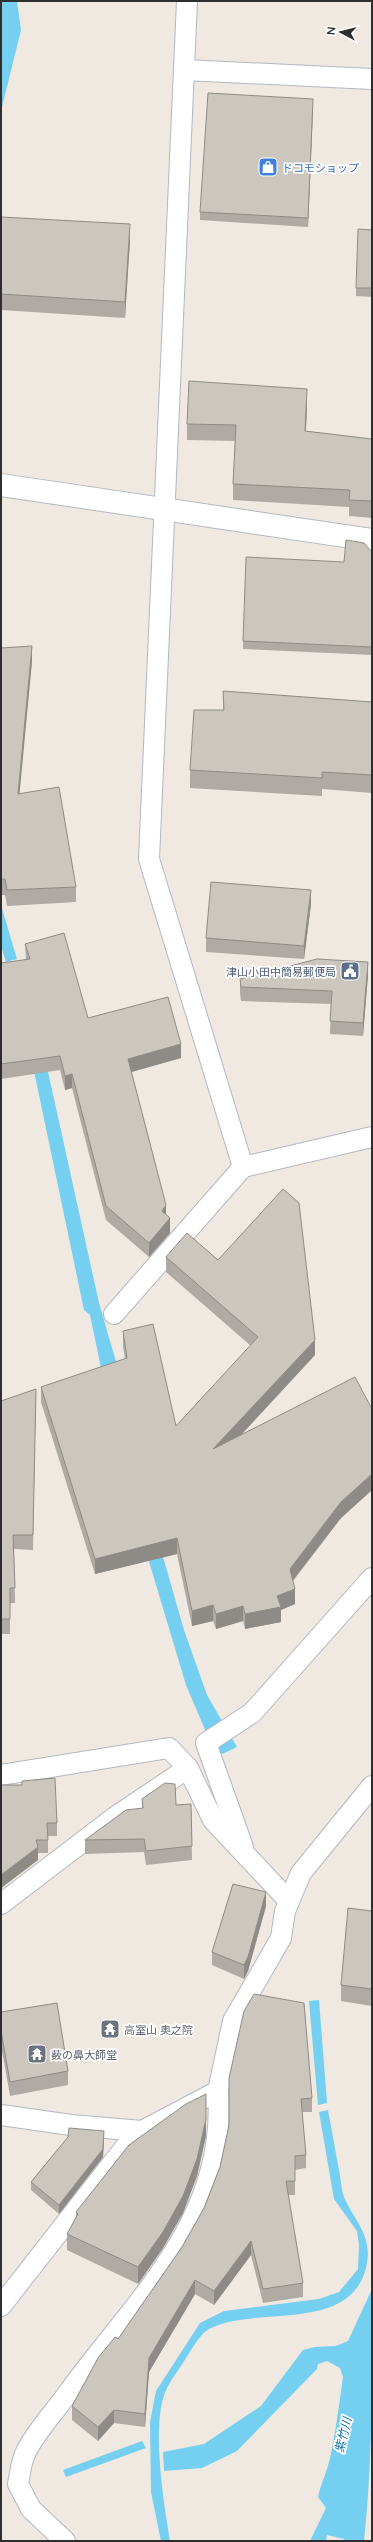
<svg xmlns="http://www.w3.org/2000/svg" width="373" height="2542" font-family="Lato,'Noto Sans JP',sans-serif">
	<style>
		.water { fill: #75cff0 }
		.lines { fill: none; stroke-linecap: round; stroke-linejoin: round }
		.lane-casing { stroke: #b4b7c1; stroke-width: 22 }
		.street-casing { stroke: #b4b7c1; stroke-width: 24 }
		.lane { stroke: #fff; stroke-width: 20 }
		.street { stroke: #fff; stroke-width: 22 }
		.wall { fill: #afaba4 }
		.shaded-wall { fill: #8e8b86 }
		.building { fill: #cbc7bf; stroke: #8e8b86 }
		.labels { text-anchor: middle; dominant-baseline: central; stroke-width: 3.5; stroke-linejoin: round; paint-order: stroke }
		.shop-label { font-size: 11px; fill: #366cbe; stroke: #fff; text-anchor: start }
		.service-label { font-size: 11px; fill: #4e5e75; stroke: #fff; text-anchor: end }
		.worship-label { font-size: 11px; fill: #5b616d; stroke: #fff; text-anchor: start }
		.water-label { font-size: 12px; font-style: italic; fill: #0d6fa3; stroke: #fff }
	</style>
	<rect width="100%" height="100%" fill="#efe9e1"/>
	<!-- water -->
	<g class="water">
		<polygon points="1,1 17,1 21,30 1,111"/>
		<polygon points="1,905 17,959 6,962 1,946"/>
		<polygon points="47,1067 99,1303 117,1365 147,1501 184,1630 207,1695 237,1747 220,1755 209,1739 186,1685 124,1478 90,1315 84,1310 34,1071"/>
		<polygon points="319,2000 327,2103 318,2105 309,2001"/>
		<path d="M328 2110C332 2130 335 2150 339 2170 341 2178 341 2189 344 2197 354 2220 372 2235 367 2263 354 2336 254 2304 209 2329 199 2335 192 2349 186 2358 180 2368 172 2378 167 2388 150 2421 164 2504 170 2541H161L151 2492 150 2422 156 2391 200 2323 224 2311 319 2299 339 2292 358 2269 359 2245 357 2231 334 2199 319 2112Z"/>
		<path d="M372 2289C372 2372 373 2458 364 2541H344V2539L327 2535 326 2541H310L326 2508 318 2497C321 2483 327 2472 330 2458 336 2432 339 2404 343 2377L340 2368 327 2361 318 2364 317 2369 237 2451 202 2468 164 2471 163 2452 204 2444 261 2406 303 2350 315 2347 336 2346 348 2341Z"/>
		<polygon points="142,2441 146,2448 66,2477 63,2470"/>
	</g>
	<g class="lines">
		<!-- lane casing -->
		<g class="lane-casing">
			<g id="lane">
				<polyline points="187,1 149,859 243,1167 372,1137"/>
				<polyline points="184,70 372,79"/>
				<polyline points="114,1314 243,1167"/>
				<polyline points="1,1775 169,1748 188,1768 213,1820 289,1901"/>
				<polyline points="243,1847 206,1743 252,1713 372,1578"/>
				<polyline points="1,1904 115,1817 188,1768"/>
				<polyline points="1,2115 71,2125 142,2131"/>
				<polyline points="1,2306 130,2141 142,2131 218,2091 233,2021 281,1938 285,1911 301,1873 372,1786"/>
				<path d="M65 2541 31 2509 18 2484C20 2474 21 2461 26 2452 34 2434 56 2410 68 2393 137 2298 228 2219 218 2091"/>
			</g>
		</g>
		<!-- street casing -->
		<g class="street-casing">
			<polyline id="street" points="1,485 372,540"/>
		</g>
		<!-- lane -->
		<use href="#lane" class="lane"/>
		<!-- street -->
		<use href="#street" class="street"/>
	</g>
	<!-- wall -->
	<g class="wall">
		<polygon points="313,108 308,227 200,220 200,212"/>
		<polygon points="1,217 130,240 125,318 1,310"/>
		<polygon points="372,230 372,297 356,296 356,288"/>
		<polygon points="307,406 306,431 372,439 372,518 349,516 349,507 233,500 233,484 235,441 187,440 187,424"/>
		<polygon points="372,552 372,655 243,649 243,641 344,562"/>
		<polygon points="1,648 32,661 19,794 76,887 76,902 7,906 5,895 1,895"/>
		<polygon points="223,691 372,702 372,793 322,789 322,796 190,788 190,770 223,710"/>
		<polygon points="311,904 304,959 206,952 206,938"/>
		<polygon points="25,944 88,1018 181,1058 131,1072 166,1215 170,1233 149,1257 106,1220 72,1088 65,1090 60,1070 1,1079 1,963 26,960"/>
		<polygon points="368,975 363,1036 330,1034 331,1004 241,1001 240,993 240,979"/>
		<polygon points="166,1257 315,1355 240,1436 372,1409 372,1490 341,1518 293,1581 295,1604 281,1610 281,1622 245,1629 243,1621 216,1629 213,1621 192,1626 177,1554 95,1574 41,1402 41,1387 125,1359 123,1346 123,1331 176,1426 251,1346 166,1272"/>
		<polygon points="36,1389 33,1550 14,1549 15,1603 10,1603 10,1634 1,1634 1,1401"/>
		<polygon points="1,1785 57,1823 57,1836 48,1836 48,1853 38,1853 38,1860 1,1888"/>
		<polygon points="142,1799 176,1805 191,1804 192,1860 146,1865 144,1852 85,1854 85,1840 142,1808"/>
		<polygon points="266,1906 248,1971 244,1979 212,1965 212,1952"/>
		<polygon points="372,1911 372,2006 341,2001 341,1985"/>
		<polygon points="1,2012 68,2071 68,2085 10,2096 1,2045"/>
		<polygon points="229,2078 312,2098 312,2112 302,2112 306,2155 306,2168 295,2170 295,2195 288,2195 303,2283 303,2297 263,2303 251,2255 214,2305 195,2294 149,2372 145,2427 114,2423 98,2441 72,2420 72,2406 182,2247 204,2208 220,2167 229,2125"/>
		<polygon points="206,2136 197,2176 183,2213 163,2248 138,2284 67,2250 67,2234 76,2217 76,2212"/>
		<polygon points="68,2137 104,2139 103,2157 59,2214 31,2190 31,2182"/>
	</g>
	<!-- shaded-wall -->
	<g class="shaded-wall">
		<polygon points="313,99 313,108 308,227 308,218"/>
		<polygon points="130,224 130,240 125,318 125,302"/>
		<polygon points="307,389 307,406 305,447 305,431"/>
		<polygon points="32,646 32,661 18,810 18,794"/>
		<polygon points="311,890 311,904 304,959 304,946"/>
		<polygon points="368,962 368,975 363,1036 363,1023"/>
		<polygon points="181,1044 181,1058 128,1073 128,1059"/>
		<polygon points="72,1074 72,1088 65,1090 65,1076"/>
		<polygon points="166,1205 166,1220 162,1211"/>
		<polygon points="170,1218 170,1233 149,1257 149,1243"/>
		<polygon points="315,1340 315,1355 213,1465 213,1449"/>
		<polygon points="372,1474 372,1490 341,1518 290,1584 290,1569 341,1502"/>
		<polygon points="177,1538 177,1554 95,1574 95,1559"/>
		<polygon points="295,1589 295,1604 281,1610 281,1622 245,1629 245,1614 277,1596"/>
		<polygon points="213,1605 213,1621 192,1626 192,1611"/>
		<polygon points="243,1606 243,1621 216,1629 216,1614"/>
		<polygon points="38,1847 38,1860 1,1888 1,1875"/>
		<polygon points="266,1892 266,1906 248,1971 244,1979 244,1965"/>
		<polygon points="206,2094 206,2136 197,2176 183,2213 163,2248 138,2284 138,2267"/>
		<polygon points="104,2131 104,2139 103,2157 59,2214 59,2205"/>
		<polygon points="251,2241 251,2255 214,2305 214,2291"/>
		<polygon points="195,2280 195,2294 149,2372 145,2427 145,2414 149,2358"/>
		<polygon points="114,2410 114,2423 98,2441 98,2427"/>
	</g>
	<!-- building -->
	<g class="building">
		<polygon points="208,93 313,99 308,218 200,212"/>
		<polygon points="1,217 130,224 125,302 1,294"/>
		<polygon points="358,229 372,230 372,288 356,288"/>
		<polygon points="189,381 307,389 305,431 372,439 372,501 349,500 350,490 233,484 236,425 187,424"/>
		<polygon points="346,540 364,543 372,552 372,647 243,641 246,557 344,562"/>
		<polygon points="32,646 18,794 59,787 76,887 7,890 5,879 1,879 1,648"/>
		<polygon points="223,691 372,702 372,775 322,772 322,778 190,770 194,710 224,710"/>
		<polygon points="211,882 311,890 304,946 206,938"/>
		<polygon points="64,933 88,1018 168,997 181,1044 128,1059 166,1205 162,1211 170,1218 149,1243 106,1206 72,1074 65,1076 60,1056 1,1064 1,963 30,959 25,944"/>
		<polygon points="317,959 368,962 363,1023 330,1021 332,991 241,987 240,979"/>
		<polygon points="283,1189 299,1203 315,1340 213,1449 355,1377 372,1409 372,1474 341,1502 290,1569 295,1589 277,1596 281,1607 245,1614 243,1606 216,1614 213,1605 192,1611 177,1538 95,1559 41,1387 127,1358 123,1331 153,1324 176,1426 258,1337 166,1257 187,1233 218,1260"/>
		<polygon points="36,1389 33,1535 13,1535 15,1588 10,1588 10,1619 1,1619 1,1401"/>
		<polygon points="55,1778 57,1823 47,1823 48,1840 36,1840 38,1847 1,1875 1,1785 22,1785 22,1781"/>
		<polygon points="165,1783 175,1784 176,1805 191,1804 192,1846 146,1851 144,1839 85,1840 126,1810 143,1808 142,1799"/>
		<polygon points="233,1884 266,1892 248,1957 244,1965 212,1952"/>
		<polygon points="348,1908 372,1911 372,1989 341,1985"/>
		<polygon points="254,1994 304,2003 312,2098 301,2099 306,2155 295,2156 295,2181 286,2181 303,2283 263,2289 251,2241 214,2291 195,2280 149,2358 145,2414 114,2410 98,2427 72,2406 98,2358 115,2337 118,2339 182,2247 204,2208 220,2167 229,2125 229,2078 244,2011"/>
		<polygon points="57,2003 68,2071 10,2082 1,2031 1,2012"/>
		<polygon points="206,2094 206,2119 197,2159 183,2196 163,2232 138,2267 67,2234 78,2214 76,2212 129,2145 186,2104"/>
		<polygon points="69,2128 104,2131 103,2149 59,2205 31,2182 68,2137"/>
	</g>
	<!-- icons -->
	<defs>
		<g id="shop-square" transform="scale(1)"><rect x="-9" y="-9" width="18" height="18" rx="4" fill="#3f7fe0" stroke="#fff"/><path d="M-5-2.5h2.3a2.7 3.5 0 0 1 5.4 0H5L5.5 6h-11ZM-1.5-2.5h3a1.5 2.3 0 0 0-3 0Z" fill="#fff"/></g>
		<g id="civic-square" transform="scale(1)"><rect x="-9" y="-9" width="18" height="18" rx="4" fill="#5c6f8a" stroke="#fff"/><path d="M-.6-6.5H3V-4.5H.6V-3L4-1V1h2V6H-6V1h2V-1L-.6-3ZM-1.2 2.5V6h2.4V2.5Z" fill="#fff"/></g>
		<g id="temple-square" transform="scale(1)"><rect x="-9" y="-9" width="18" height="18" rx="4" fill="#6b7280" stroke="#fff"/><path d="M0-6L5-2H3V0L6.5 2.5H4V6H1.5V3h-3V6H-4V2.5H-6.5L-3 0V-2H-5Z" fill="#fff"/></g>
	</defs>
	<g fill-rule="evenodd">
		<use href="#shop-square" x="268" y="167"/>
		<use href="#civic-square" x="350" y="971"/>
		<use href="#temple-square" x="110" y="2029"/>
		<use href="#temple-square" x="37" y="2054"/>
	</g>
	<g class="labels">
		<!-- shop labels -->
		<g class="shop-label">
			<text x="282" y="167">ドコモショップ</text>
		</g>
		<!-- service labels -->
		<g class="service-label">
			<text x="336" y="971">津山小田中簡易郵便局</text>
		</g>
		<!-- worship labels -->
		<g class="worship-label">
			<text x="124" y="2029">高室山 奥之院</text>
			<text x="51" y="2054">薮の鼻大師堂</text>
		</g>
		<!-- water labels -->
		<g class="water-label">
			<text transform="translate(343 2435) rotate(-77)">紫竹川</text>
		</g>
	</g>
	<!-- border -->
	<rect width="373" height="2542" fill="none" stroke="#2e2e2e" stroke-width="4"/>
	<!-- north arrow -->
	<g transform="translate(341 32) rotate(277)" stroke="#ffffff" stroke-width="3" paint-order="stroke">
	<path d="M0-3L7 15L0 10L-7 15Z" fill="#2e2e2e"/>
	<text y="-6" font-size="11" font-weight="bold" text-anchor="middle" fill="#2e2e2e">N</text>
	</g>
</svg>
